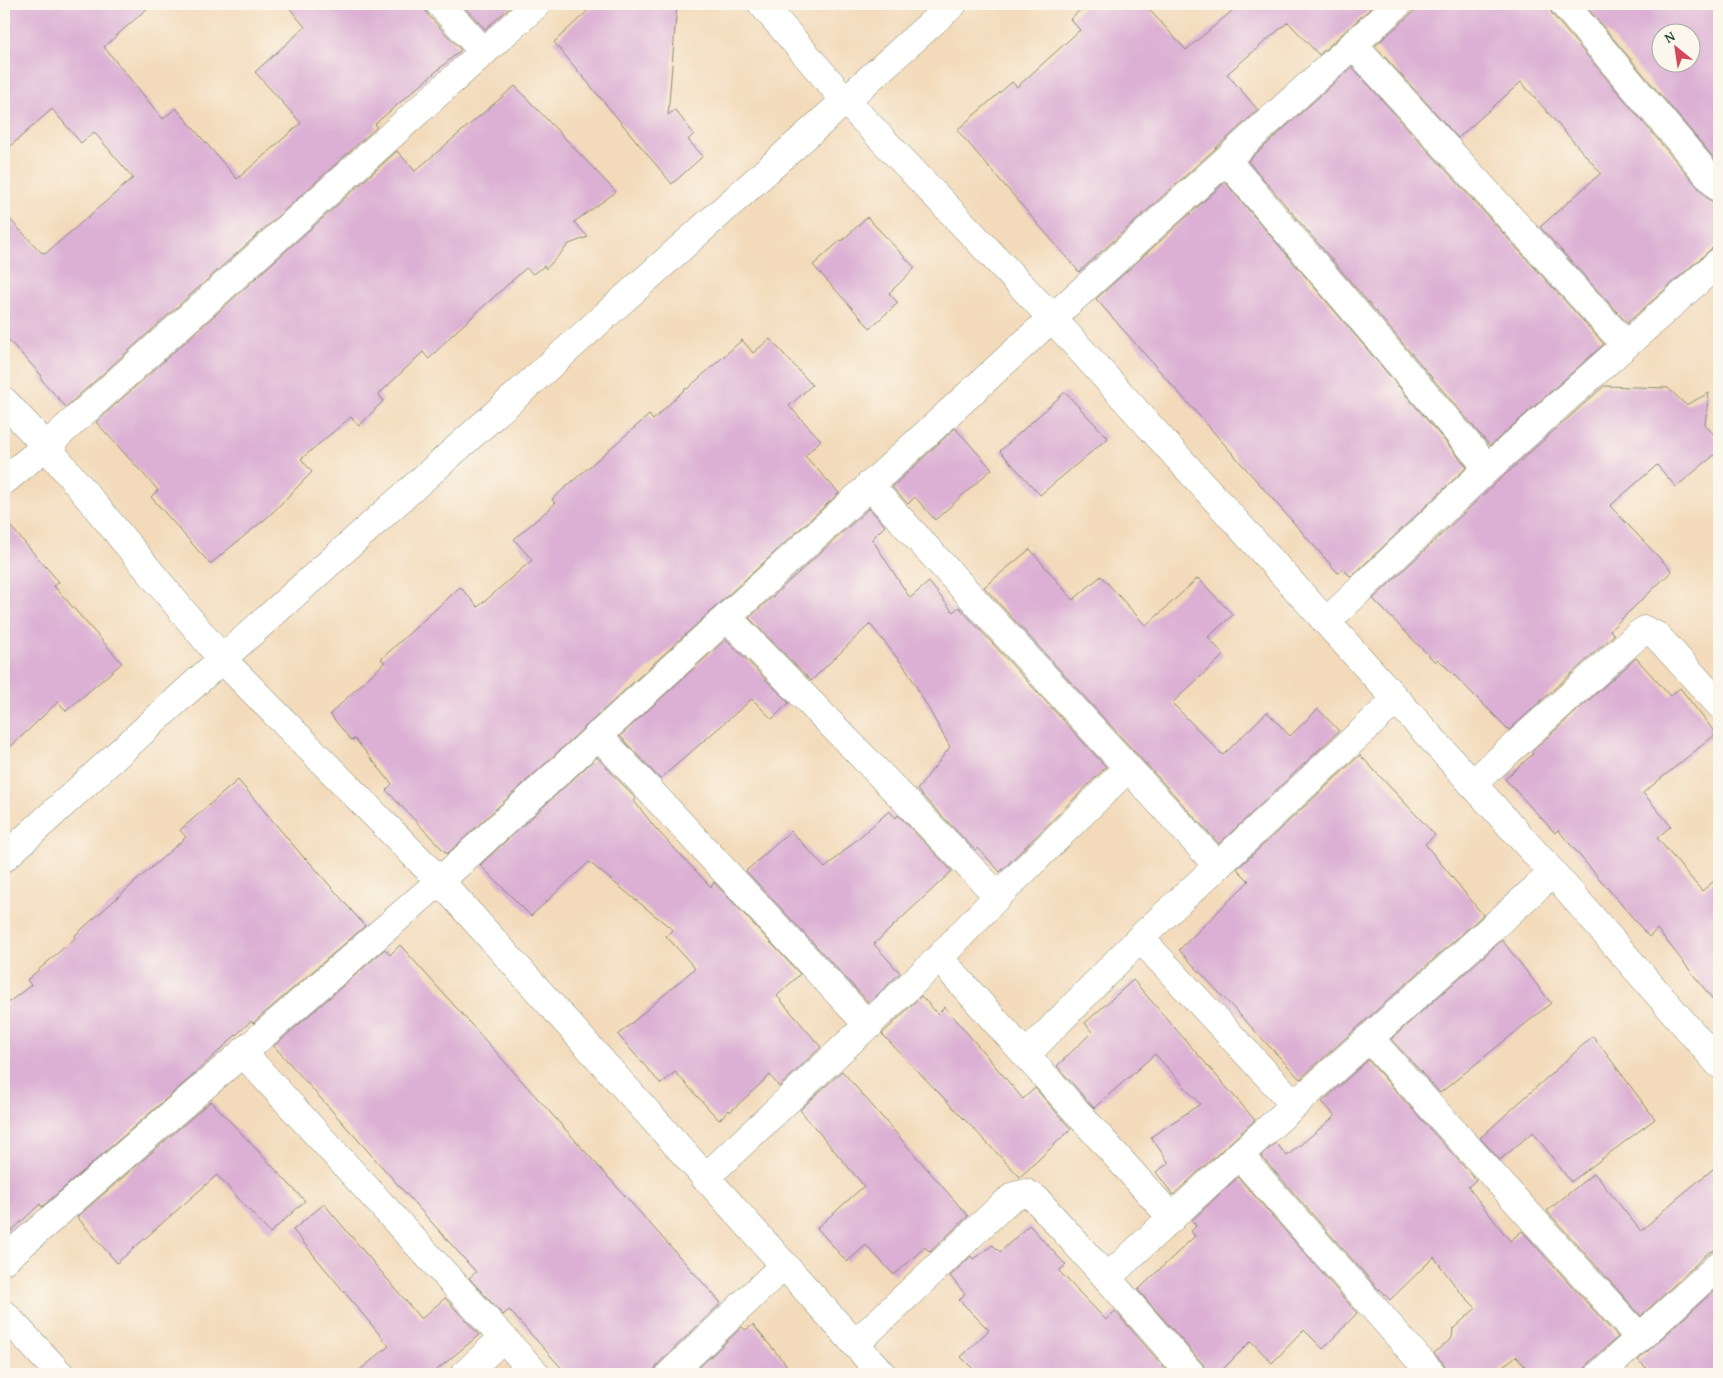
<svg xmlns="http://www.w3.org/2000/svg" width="1723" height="1378" font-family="'Gentium Book Plus',serif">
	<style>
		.building { fill: #dcb0d4; fill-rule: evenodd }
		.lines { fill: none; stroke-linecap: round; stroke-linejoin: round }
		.minor-casing { stroke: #898c77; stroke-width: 29 }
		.minor { stroke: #fff; stroke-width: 28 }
	</style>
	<rect width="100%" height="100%" fill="#fbf7ec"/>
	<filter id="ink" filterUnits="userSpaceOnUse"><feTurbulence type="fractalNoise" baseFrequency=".02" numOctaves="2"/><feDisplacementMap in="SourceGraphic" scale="10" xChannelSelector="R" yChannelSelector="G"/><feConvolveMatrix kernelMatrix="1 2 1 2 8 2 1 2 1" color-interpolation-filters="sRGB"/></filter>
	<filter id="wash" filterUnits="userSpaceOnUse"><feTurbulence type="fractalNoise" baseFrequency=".0096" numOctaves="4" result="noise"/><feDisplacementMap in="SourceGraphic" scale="20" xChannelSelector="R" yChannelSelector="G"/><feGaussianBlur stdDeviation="1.12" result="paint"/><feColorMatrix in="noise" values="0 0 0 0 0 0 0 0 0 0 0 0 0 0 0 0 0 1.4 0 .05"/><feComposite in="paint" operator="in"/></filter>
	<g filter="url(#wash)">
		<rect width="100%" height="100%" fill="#f3daba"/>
		<g id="blocks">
			<!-- building -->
			<g class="building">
				<polygon points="4,4 152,4 104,47 163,119 176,108 237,179 301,123 255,72 305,27 286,4 425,4 425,8 428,15 461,50 375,124 377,127 66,407 40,378 42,376 4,335 4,213 42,253 44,252 45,254 133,178 94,132 81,143 52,109 4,152"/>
				<polygon points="461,4 514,4 485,29"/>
				<polygon points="595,4 677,4 668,115 675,110 694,134 688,140 703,156 672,184 554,42"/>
				<polygon points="1087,4 1144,4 1186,50 1240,4 1366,4 1371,8 1319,55 1288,22 1227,74 1258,110 1079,272 957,130 1012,82 1017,87 1080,30 1070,19"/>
				<polygon points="1422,4 1549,4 1552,14 1707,198 1713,202 1719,203 1719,242 1627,323 1540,227 1601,173 1521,82 1458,138 1375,46"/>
				<path d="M1584 4H1719V164ZM1660 32H1690V62H1660Z"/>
				<polygon points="1352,67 1604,344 1490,446 1248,161"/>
				<polygon points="515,86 616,192 574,222 588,237 569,244 546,269 544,266 533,274 526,268 453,334 429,359 423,352 379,394 383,401 359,426 351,417 301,459 312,472 270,515 210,564 151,497 158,490 96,422 397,151 415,171"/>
				<polygon points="1225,182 1467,467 1351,577 1343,569 1338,573 1096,299"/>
				<polygon points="867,217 915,268 889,293 898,303 870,328 813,265 841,240 842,241"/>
				<polygon points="770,339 812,385 789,406 821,440 805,456 839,493 447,854 386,790 392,784 355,739 351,740 330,714 385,662 381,659 460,587 478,607 532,560 514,539 555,504 552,499 649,415 653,420 686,388 687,389 742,340 753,353"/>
				<polygon points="1604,386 1668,388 1686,405 1709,393 1705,424 1719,441 1719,451 1676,487 1657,465 1610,506 1672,571 1610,630 1614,635 1509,730 1438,659 1435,662 1373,599 1499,480"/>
				<polygon points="1065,392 1108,438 1040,495 1000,451"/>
				<polygon points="955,428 992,469 935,520 915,497 908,504 892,487"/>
				<polygon points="869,508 885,526 872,539 910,598 929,582 953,612 959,607 1106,767 1000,872 978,848 975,850 917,790 950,747 907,670 870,624 811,681 749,618"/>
				<polygon points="4,519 59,582 54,586 122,663 66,711 58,702 4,753"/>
				<polygon points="1030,549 1073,600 1101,576 1146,626 1198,578 1233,615 1208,637 1224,655 1172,703 1223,755 1267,712 1290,736 1318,709 1339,731 1219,844 984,587"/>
				<polygon points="726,639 789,703 772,719 752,699 660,779 620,736"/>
				<polygon points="1636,658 1670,696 1680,688 1716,734 1643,793 1671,826 1657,838 1702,891 1719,877 1719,1007 1657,929 1649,937 1558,830 1555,833 1505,779 1533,754 1531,752"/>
				<polygon points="1360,755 1435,835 1425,844 1483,915 1300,1079 1179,950 1249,881 1237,869"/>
				<polygon points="597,757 636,799 634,801 656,829 711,887 714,882 800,974 777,996 821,1047 779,1087 770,1075 730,1112 729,1110 719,1120 675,1072 661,1084 618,1035 695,968 666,936 673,930 589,862 531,916 480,865"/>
				<polygon points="238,780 305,859 306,858 365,926 253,1023 251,1021 190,1078 42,1207 40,1204 4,1238 4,1006 31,985 27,980 75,938 74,936 186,837 180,830"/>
				<polygon points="889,811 896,818 898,815 952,871 874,944 900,973 869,1003 746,871 791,831 825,868"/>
				<polygon points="1502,940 1551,1003 1440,1093 1391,1039"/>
				<polygon points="400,945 721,1303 659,1363 655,1369 655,1374 567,1374 509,1310 503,1315 469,1278 476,1272 274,1046 385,949 390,955"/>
				<polygon points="1133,980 1255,1120 1173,1195 1156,1172 1169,1163 1151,1137 1200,1104 1155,1054 1094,1108 1057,1066 1092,1032 1085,1023"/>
				<polygon points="921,996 938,1014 945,1007 1023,1099 1035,1088 1071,1129 1020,1177 882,1034"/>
				<polygon points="1593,1036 1655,1119 1571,1182 1533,1132 1500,1160 1480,1138"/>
				<polygon points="1368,1060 1476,1180 1468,1187 1510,1241 1522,1231 1618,1337 1589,1362 1585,1369 1585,1374 1532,1374 1516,1356 1494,1374 1447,1374 1444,1364 1434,1353 1452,1338 1453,1329 1476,1308 1459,1291 1434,1257 1390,1300 1380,1289 1379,1290 1261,1156 1276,1143 1287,1156 1335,1116 1322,1102"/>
				<polygon points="842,1071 968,1216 930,1252 925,1247 894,1275 866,1245 847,1262 817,1228 864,1186 800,1110"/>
				<polygon points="211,1101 305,1201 270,1233 217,1175 117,1263 77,1217"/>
				<polygon points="1719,1164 1719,1250 1715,1250 1708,1253 1641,1316 1547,1211 1594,1173 1641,1231 1674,1201"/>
				<polygon points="1238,1177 1357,1313 1323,1349 1304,1330 1272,1363 1251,1341 1218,1374 1206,1374 1203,1364 1138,1290 1195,1236 1191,1231 1196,1226 1192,1220"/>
				<polygon points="324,1204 421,1319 445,1298 479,1335 432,1374 355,1374 389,1346 293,1230"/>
				<polygon points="1029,1225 1066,1265 1059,1271 1106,1320 1115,1311 1170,1374 978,1374 961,1357 989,1330 959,1300 965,1294 950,1276 971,1256 973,1259 993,1245 1000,1252"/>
				<polygon points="1719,1286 1719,1374 1652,1374 1638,1360"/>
				<polygon points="753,1325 794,1374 692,1374 742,1327 745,1330"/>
			</g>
		</g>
	</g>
	<g filter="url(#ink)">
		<use href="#blocks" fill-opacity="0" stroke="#898c77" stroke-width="1"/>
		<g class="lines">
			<!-- minor casing -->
			<g class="minor-casing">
				<g id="minor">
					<polyline points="440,4 484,52"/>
					<polyline points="762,4 845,100 1052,318 1553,873 1719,1064"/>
					<polyline points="1564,4 1719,188"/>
					<polyline points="1353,45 1625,344"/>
					<polyline points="1227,161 1488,468"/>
					<polyline points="4,401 46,446 222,659 440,881 882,1374"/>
					<polyline points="4,481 46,446 537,4"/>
					<polyline points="869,485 1218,866"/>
					<polyline points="727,617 998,896"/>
					<polyline points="1326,622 1488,468 1719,262"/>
					<polyline points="598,735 869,1026"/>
					<polyline points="1472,784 1638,635 1645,630 1657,636 1719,704"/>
					<polyline points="4,858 222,659 953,4"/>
					<polyline points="1140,938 1295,1105"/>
					<polyline points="939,958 1172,1218"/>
					<polyline points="1369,1038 1640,1338"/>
					<polyline points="243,1053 536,1374"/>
					<polyline points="1026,1055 1140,938 1396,700"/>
					<polyline points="1239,1155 1432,1374"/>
					<polyline points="705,1178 939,958 998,896 1128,768"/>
					<polyline points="4,1260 440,881 1052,318 1398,4"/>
					<polyline points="1107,1278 1239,1155 1553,873"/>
					<polyline points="4,1314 60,1374"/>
					<polyline points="855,1344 1003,1205 1014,1196 1026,1193 1036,1199 1107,1278 1191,1374"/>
					<polyline points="465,1374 503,1338"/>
					<polyline points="670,1374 784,1265"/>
					<polyline points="1600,1374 1719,1265"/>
				</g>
			</g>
			<!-- minor -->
			<use href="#minor" class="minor"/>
		</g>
	</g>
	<!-- margin -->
	<rect width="1723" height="1378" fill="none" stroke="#fbf7ec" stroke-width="20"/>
	<!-- north arrow -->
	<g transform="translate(1676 48) rotate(330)"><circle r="24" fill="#fbf7ec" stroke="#a3ada2"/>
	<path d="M0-4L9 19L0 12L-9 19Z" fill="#d1495b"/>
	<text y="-8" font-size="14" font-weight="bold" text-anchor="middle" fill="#1f3d34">N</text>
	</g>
</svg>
